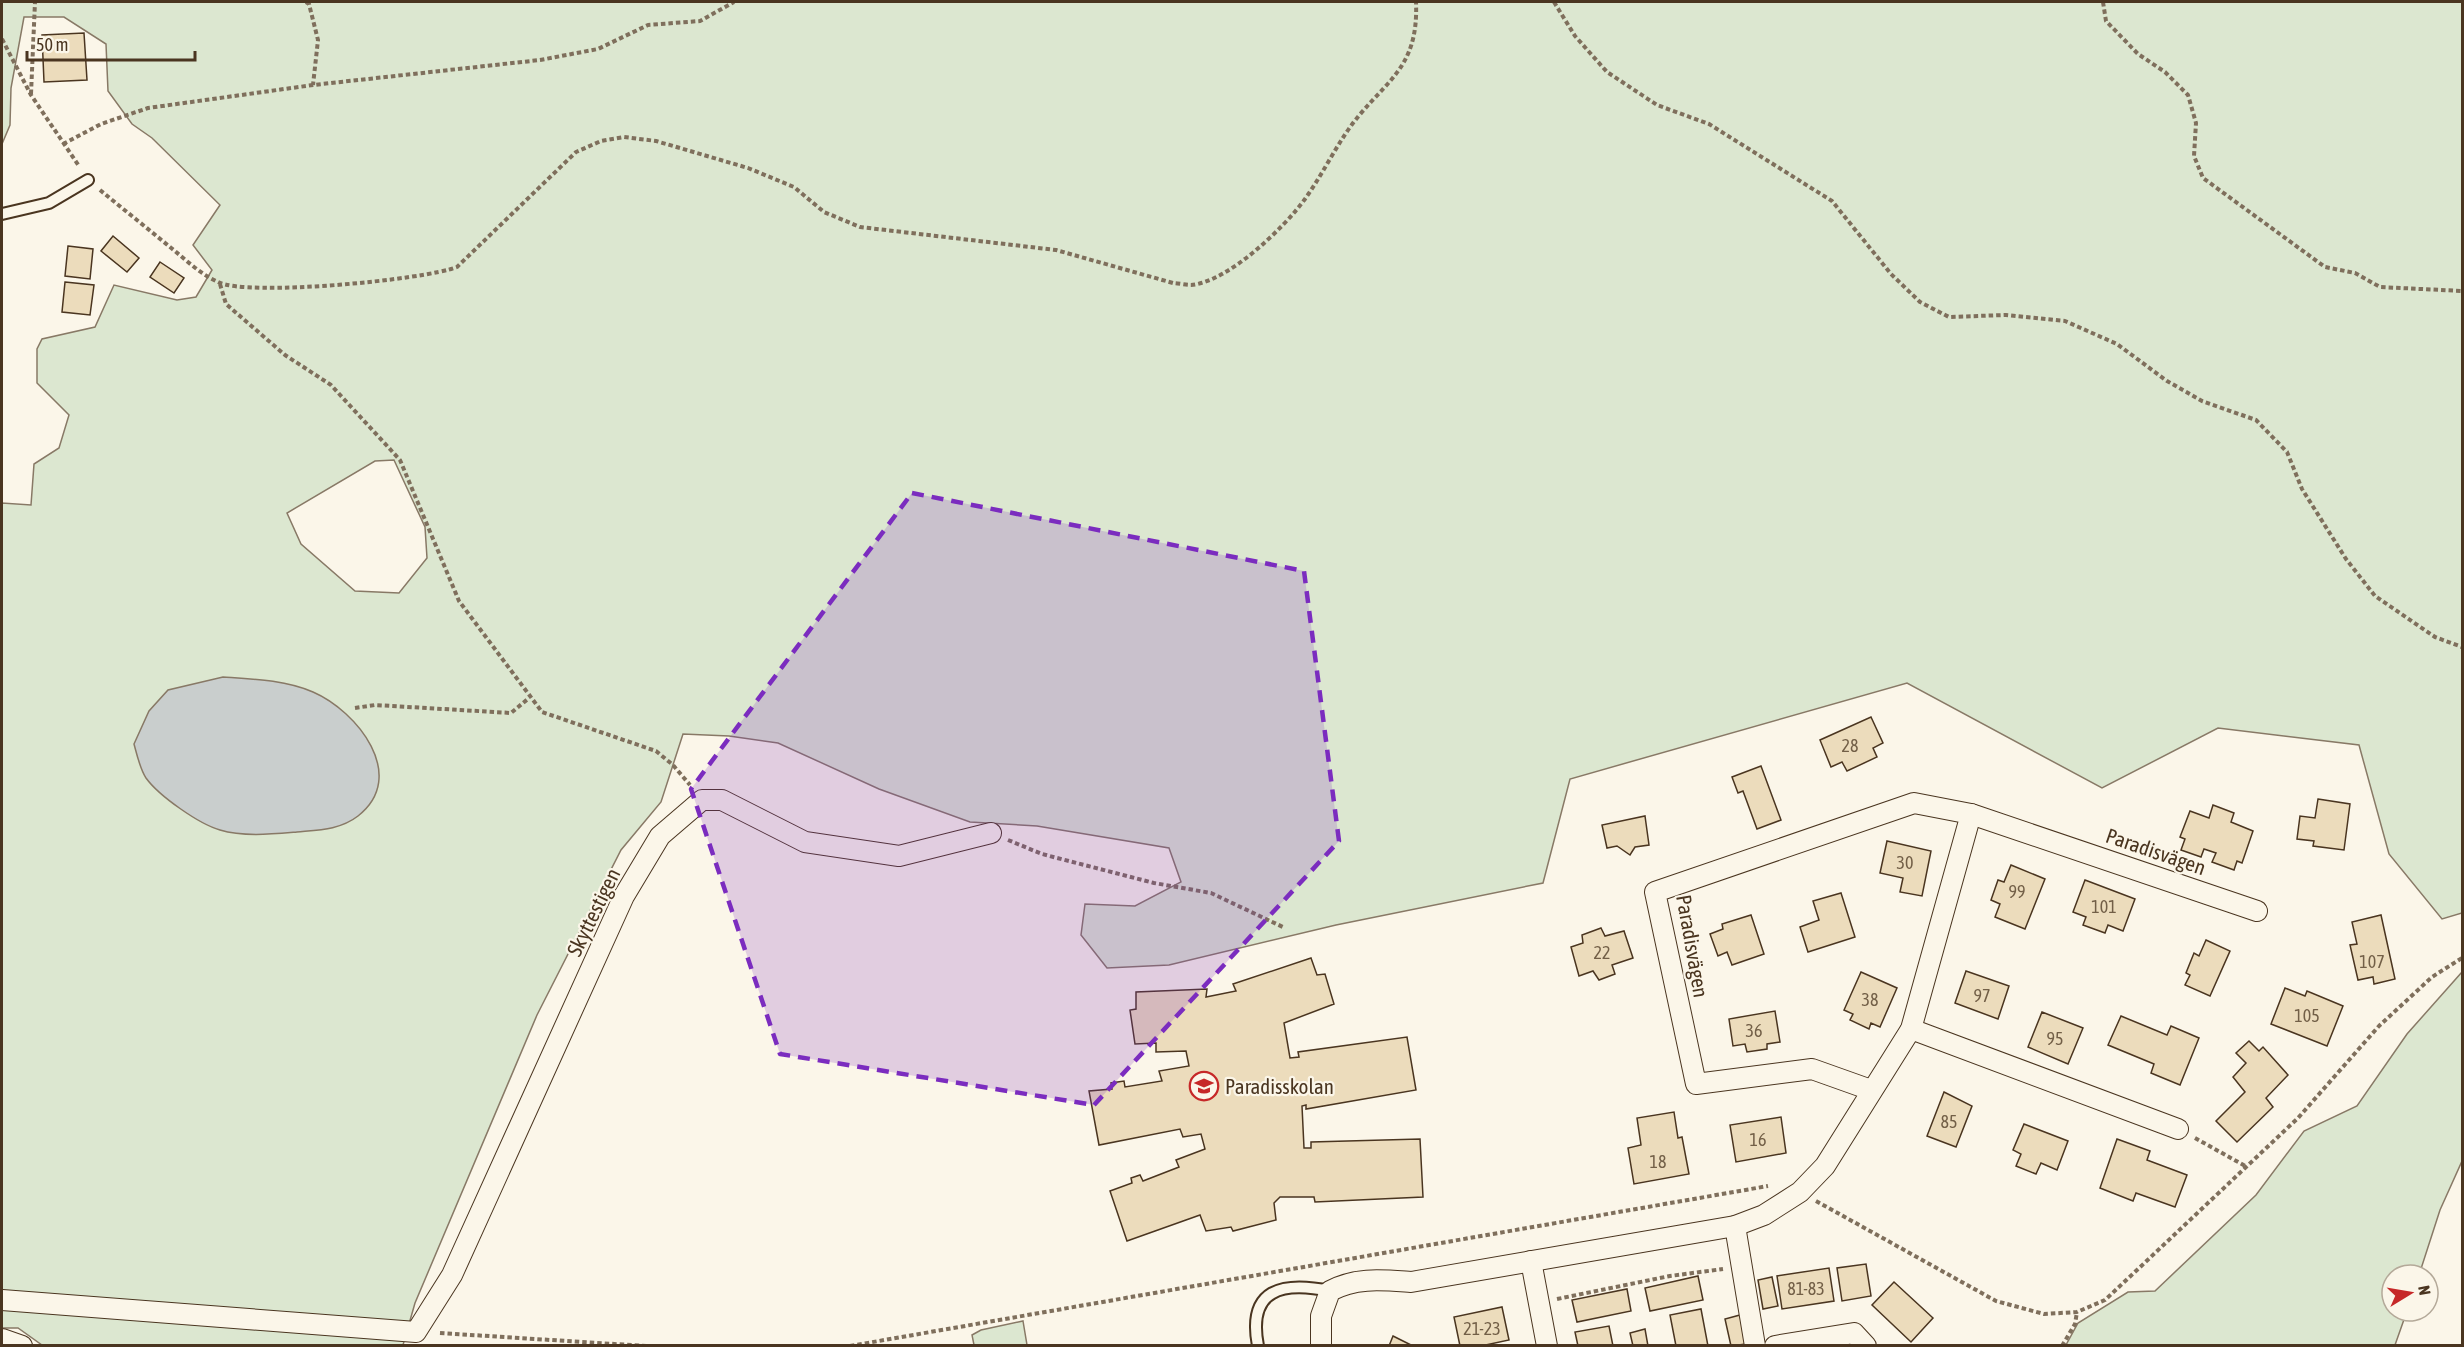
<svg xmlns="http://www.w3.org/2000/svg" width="2464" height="1347" font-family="'Asap Condensed',sans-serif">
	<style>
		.green { fill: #dce7d0; stroke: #887966; stroke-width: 1.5; fill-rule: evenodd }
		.water { fill: #c9cecd; stroke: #887966; stroke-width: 1.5 }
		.building { fill: #ecdcbc; stroke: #4a3520; stroke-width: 1.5 }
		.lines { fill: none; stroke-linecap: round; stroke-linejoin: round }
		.lane-casing { stroke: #4a3520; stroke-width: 14 }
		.street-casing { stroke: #4a3520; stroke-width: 22 }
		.path { stroke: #7f6f5c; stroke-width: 4; stroke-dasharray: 4.5 3; stroke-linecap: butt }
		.lane { stroke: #fbf6e9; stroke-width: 10 }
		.street { stroke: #fbf6e9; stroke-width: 20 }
		.marked { fill: #7b2cbf; fill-opacity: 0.2; stroke: #7b2cbf; stroke-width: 4.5; stroke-dasharray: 12 8; stroke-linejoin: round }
		.labels { text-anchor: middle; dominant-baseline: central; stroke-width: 4.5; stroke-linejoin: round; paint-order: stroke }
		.number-label { font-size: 18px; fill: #725f47 }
		.street-label { font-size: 21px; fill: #4a3520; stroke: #fbf6e9 }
		.poi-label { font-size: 21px; fill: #4a3520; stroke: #fbf6e9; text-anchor: start }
	</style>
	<rect width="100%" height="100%" fill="#fbf6e9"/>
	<!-- green -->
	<g class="green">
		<path d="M2 2H2462V913L2442 919 2389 854 2359 745 2218 728 2102 788 1907 683 1570 779 1543 883 1336 925 1169 965 1107 968 1081 935 1085 904 1135 906 1181 882 1169 848 1037 826 970 822 879 789 778 743 729 736 683 734 661 802 621 850 537 1015 415 1303 403 1345H42L18 1328H2V503L31 505 34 464 59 448 69 415 37 383V349L42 339 95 327 114 285 177 300 196 297 212 270 193 245 220 205 152 138 132 124 108 91 106 44 64 17H24L11 88 10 125 2 144ZM394 460 425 527 427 558 399 593 355 591 301 544 287 513 375 461Z"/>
		<polygon points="2462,972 2462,1161 2440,1210 2419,1275 2392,1275 2392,1311 2407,1311 2395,1345 2066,1345 2078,1323 2128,1292 2155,1291 2256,1195 2304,1131 2357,1106 2407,1034"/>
		<polygon points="1023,1321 1027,1345 974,1345 972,1335 981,1330"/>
	</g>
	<!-- water -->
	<path class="water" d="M223 677C253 679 285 680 313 692 357 711 409 776 358 816 340 830 318 830 297 832 273 834 243 837 220 830 199 824 159 796 146 778 140 769 137 755 134 744L149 711 168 690Z"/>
	<!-- building -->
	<g class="building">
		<polygon points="84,33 87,80 44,82 42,35"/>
		<polygon points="113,236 139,258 127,272 101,251"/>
		<polygon points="68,246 93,249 90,279 65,276"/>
		<polygon points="160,262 184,278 174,293 150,277"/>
		<polygon points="65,282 94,285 90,315 62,312"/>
		<polygon points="1871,717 1883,743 1873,748 1877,757 1847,771 1842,762 1831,767 1820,740"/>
		<polygon points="1761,766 1781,820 1757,829 1743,791 1738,793 1732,777"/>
		<polygon points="2318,799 2350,804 2344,850 2313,846 2314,841 2297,839 2300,816 2315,818"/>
		<polygon points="2213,805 2234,813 2231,822 2253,831 2242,863 2237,861 2234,870 2212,862 2216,853 2204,849 2201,857 2181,850 2185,839 2180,837 2190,811 2209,818"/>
		<polygon points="1645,816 1649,845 1635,847 1630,855 1617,846 1607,848 1602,825"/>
		<polygon points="1887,841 1931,851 1922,896 1900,892 1903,878 1880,873"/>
		<polygon points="2011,865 2045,879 2025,929 1995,917 2000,904 1991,900 1998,880 2004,882"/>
		<polygon points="2085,880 2135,899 2123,931 2108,925 2105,933 2083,925 2086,917 2073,912"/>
		<polygon points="1841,893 1855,937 1808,952 1800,927 1819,920 1813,901"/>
		<polygon points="1751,915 1764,954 1732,965 1727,952 1718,956 1710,934 1723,929 1722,924"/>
		<polygon points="2381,915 2395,979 2374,984 2373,977 2358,980 2350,945 2357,944 2352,922"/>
		<polygon points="1601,928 1605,936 1624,931 1633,958 1612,965 1615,974 1599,980 1593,971 1579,976 1571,947 1583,943 1582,935"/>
		<polygon points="2206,940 2230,951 2210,996 2185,985 2190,975 2186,973 2194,953 2199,956"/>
		<polygon points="1311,958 1317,975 1325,974 1334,1004 1284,1023 1290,1058 1299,1057 1298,1052 1407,1037 1416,1090 1306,1109 1306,1105 1302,1106 1304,1148 1311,1148 1311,1142 1420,1139 1423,1197 1315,1202 1314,1197 1280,1197 1274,1203 1276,1220 1233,1231 1231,1227 1206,1231 1200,1215 1127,1241 1110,1191 1132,1183 1131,1178 1140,1175 1143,1181 1179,1167 1176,1160 1205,1149 1201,1134 1183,1137 1180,1129 1099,1145 1089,1091 1112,1089 1111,1083 1124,1081 1125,1087 1162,1081 1159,1071 1189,1066 1186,1051 1156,1052 1156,1043 1135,1044 1130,1010 1136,1009 1136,992 1207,989 1206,997 1236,991 1233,984"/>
		<polygon points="1966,971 2009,986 1998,1019 1955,1003"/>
		<polygon points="1861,972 1897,988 1880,1027 1871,1023 1869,1029 1850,1020 1853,1014 1844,1010"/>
		<polygon points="2285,988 2305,996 2307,991 2343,1006 2327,1046 2271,1024"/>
		<polygon points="1775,1011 1780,1042 1767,1044 1767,1049 1747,1052 1745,1044 1733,1046 1729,1019"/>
		<polygon points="2042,1012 2083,1028 2068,1064 2028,1047"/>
		<polygon points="2121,1016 2167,1035 2171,1026 2199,1038 2180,1085 2151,1073 2154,1064 2108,1045"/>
		<polygon points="2249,1041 2259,1051 2263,1047 2288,1075 2266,1098 2273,1107 2237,1142 2216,1121 2245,1092 2233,1077 2246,1063 2236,1053"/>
		<polygon points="1944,1092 1972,1106 1956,1147 1927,1136"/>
		<polygon points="1674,1112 1678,1138 1682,1137 1689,1174 1634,1184 1628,1148 1641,1145 1637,1118"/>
		<polygon points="1781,1117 1786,1153 1736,1162 1730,1125"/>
		<polygon points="2024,1124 2068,1141 2057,1170 2041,1163 2036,1174 2016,1166 2021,1154 2013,1150"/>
		<polygon points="2117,1139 2150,1151 2147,1160 2187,1175 2175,1207 2136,1193 2133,1201 2100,1188"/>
		<polygon points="1866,1264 1871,1296 1842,1301 1837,1268"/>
		<polygon points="1829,1268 1834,1301 1782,1309 1777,1276"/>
		<polygon points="1698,1276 1703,1300 1650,1311 1645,1288"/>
		<polygon points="1772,1277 1778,1306 1763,1309 1758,1280"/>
		<polygon points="1894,1282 1933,1318 1911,1342 1872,1305"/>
		<polygon points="1627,1289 1631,1311 1577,1322 1572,1300"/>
		<polygon points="1502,1307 1509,1340 1481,1346 1460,1346 1454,1317"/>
		<polygon points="1701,1309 1708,1346 1676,1346 1670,1315"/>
		<polygon points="1740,1315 1746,1344 1731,1346 1725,1319"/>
		<polygon points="1609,1326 1613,1346 1578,1346 1575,1332"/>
		<polygon points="1645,1329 1648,1346 1633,1346 1630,1333"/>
		<polygon points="1393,1336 1413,1346 1389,1346"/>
	</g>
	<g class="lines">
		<!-- lane casing -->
		<g class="lane-casing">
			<g id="lane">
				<polyline points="2,214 49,203 88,180"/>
				<path d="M1258 1346C1247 1289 1282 1281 1330 1291"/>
			</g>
		</g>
		<!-- street casing -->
		<g class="street-casing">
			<g id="street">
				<polyline points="1911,1029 2178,1129"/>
				<polyline points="1871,1090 1812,1069 1696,1084 1655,892 1914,803 1971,814 2257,911"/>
				<polyline points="1735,1226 1755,1346"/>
				<polyline points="1531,1261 1547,1346"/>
				<polyline points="2,1300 416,1332 452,1275 624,896 660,836 702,800 722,800 805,842 899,856 991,833"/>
				<polyline points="2,1339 22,1346"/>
				<path d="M1321 1346V1316L1330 1291C1356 1277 1382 1280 1411 1282L1735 1226 1764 1215 1800 1192 1825 1166 1911 1029 1971 814"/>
				<polyline points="1775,1346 1854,1333 1866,1346"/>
			</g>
		</g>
		<!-- path -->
		<g class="path">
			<polyline points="306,2 309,4 318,40 313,85"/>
			<polyline points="1554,2 1575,36 1607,72 1657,105 1709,124 1832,201 1891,274 1920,302 1949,317 2006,315 2065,321 2117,344 2167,381 2202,401 2256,420 2287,452 2302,489 2346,559 2375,596 2435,637 2462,647"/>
			<polyline points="2103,2 2106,21 2138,54 2165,72 2188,95 2196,123 2194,156 2203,178 2325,267 2355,273 2380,287 2462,291"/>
			<polyline points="2,39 31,95 79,166"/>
			<polyline points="31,94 35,2"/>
			<polyline points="63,144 101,124 148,108 313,85 540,60 598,49 648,25 700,21 734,2"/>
			<path d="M100 190C123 209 147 228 170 247 185 259 200 274 218 282 247 297 424 280 457 267L576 152 601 141 624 137 656 141 748 168 794 187 824 212 860 227 1056 250 1173 283C1178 283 1185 285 1191 285 1228 282 1284 228 1305 199 1320 178 1332 154 1346 133 1380 82 1419 74 1416 2"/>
			<polyline points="220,284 226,304 285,355 331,385 400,460 459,601 542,712 656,751 673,765 690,785"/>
			<polyline points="355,708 375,705 511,713 529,698"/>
			<polyline points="1008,840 1042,854 1154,883 1211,893 1285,928"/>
			<polyline points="2195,1138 2247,1167"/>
			<polyline points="1816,1201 1996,1301 2044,1314 2077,1312 2105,1300 2137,1270 2298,1118 2379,1026 2432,977 2462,958"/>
			<polyline points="1557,1299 1670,1276 1723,1269"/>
			<polyline points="440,1333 646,1346"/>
			<polyline points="850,1346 1768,1186"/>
			<polyline points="2062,1346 2075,1324 2077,1312"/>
		</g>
		<!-- lane -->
		<use href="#lane" class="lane"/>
		<!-- street -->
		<use href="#street" class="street"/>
	</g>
	<!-- marked area -->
	<path class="marked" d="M912 493 1304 571 1339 841 1094 1105 780 1054 691 789Z"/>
	<!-- icons -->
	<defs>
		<g id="school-ring" transform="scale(1.5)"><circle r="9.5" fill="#fbf6e9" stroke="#c62828" stroke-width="1.5"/><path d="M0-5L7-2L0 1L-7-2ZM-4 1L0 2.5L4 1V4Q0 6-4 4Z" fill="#c62828"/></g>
	</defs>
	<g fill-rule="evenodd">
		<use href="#school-ring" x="1204" y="1086"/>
	</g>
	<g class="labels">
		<!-- number labels -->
		<g class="number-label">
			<text x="1850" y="745">28</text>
			<text x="1905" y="862">30</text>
			<text x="2017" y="891">99</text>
			<text x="2104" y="906">101</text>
			<text x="1602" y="952">22</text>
			<text x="2372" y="961">107</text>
			<text x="1982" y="995">97</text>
			<text x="1870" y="999">38</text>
			<text x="2307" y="1015">105</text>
			<text x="1754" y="1030">36</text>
			<text x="2055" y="1038">95</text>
			<text x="1949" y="1121">85</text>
			<text x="1758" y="1139">16</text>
			<text x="1658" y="1161">18</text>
			<text x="1806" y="1288">81-83</text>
			<text x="1482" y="1328">21-23</text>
		</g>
		<!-- street labels -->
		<g class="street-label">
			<text transform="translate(2156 851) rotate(19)">Paradisvägen</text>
			<text transform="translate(593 912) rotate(-64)">Skyttestigen</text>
			<text transform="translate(1693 946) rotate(80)">Paradisvägen</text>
		</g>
		<!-- poi labels -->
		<g class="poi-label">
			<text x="1225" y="1086">Paradisskolan</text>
		</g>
	</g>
	<!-- border -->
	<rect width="2464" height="1347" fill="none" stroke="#4a3520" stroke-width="6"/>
	<!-- north arrow -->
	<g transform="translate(2410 1293) rotate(79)"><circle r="28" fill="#fbf6e9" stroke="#b4a999" stroke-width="1.5"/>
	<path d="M0-4.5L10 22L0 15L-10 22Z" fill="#c62828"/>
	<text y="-9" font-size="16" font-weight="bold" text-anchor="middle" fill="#4a3520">N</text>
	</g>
	<!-- scale -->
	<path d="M27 51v9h168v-9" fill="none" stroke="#4a3520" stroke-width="3"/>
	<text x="36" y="51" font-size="18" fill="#4a3520" stroke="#fbf6e9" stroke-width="4.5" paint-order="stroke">50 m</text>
</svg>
